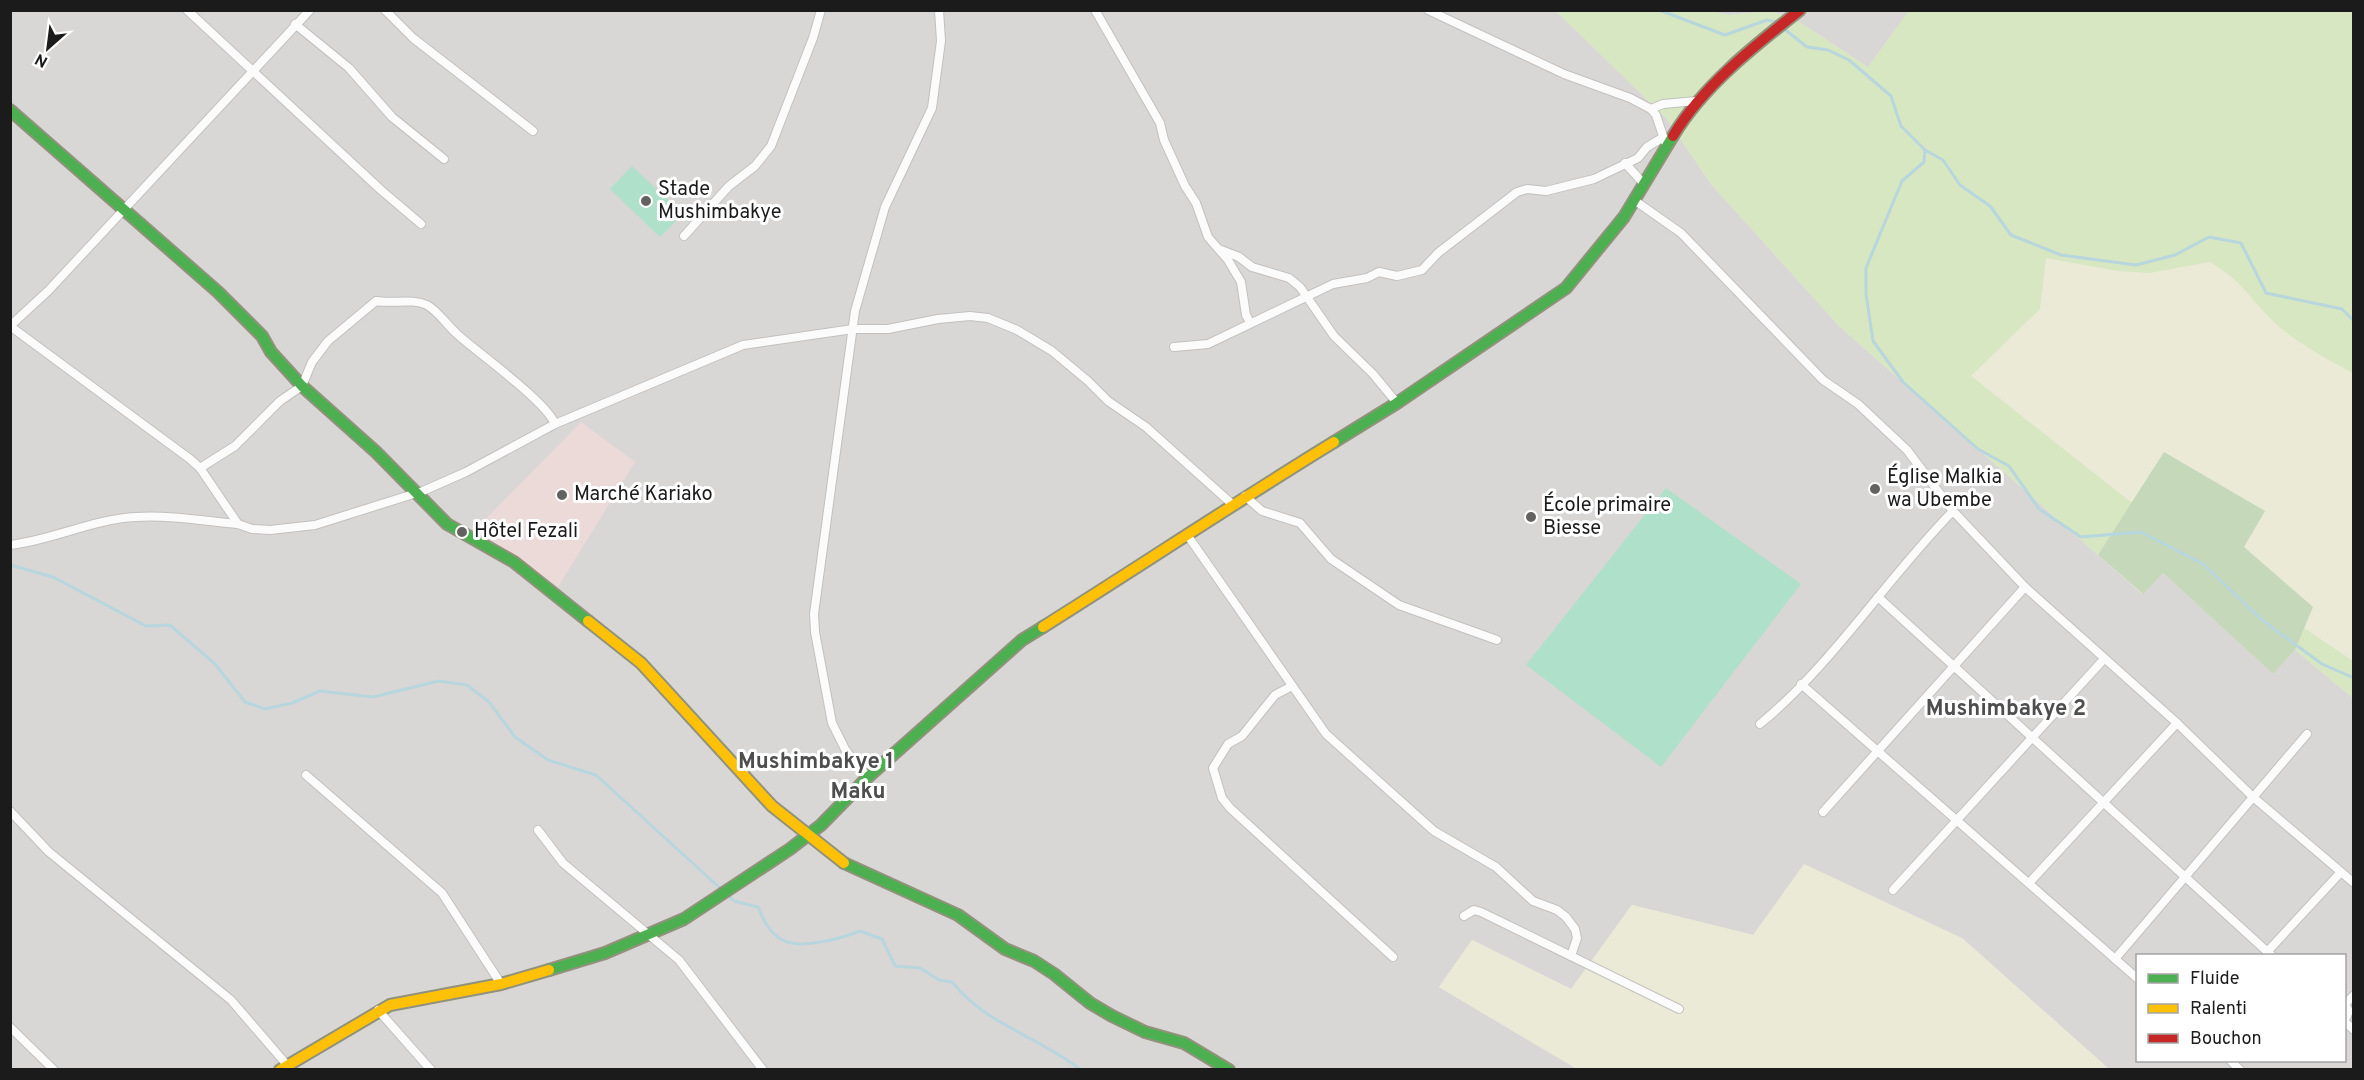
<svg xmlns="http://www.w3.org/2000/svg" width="2364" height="1080" font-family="Overpass,sans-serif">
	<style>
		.residential { fill: #d9d7d5; fill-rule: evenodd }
		.commercial { fill: #ecdad8 }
		.farmland { fill: #eaead6 }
		.grass { fill: #d7e7c1 }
		.forest { fill: #c5d8b9 }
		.pitch { fill: #afe0ca }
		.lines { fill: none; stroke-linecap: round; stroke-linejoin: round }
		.stream { stroke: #b7d6dd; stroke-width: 3 }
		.street-casing { stroke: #c2c1bf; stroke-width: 10 }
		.fast-casing { stroke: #91927c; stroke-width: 14 }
		.slow-casing { stroke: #91927c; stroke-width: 14 }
		.jam-casing { stroke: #91927c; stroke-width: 14 }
		.street { stroke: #fcfbfb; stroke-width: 8 }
		.fast { stroke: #4caf50; stroke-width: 10 }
		.slow { stroke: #ffc107; stroke-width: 10 }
		.jam { stroke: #c62828; stroke-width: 10 }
		.poi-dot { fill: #636261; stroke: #fff; stroke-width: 2 }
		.labels { text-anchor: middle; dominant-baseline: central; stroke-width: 6; stroke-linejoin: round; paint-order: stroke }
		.poi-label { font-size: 20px; fill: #1b1b1b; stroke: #fff; text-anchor: start }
		.quarter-label { font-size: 22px; font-weight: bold; fill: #4e4e4e; stroke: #fff }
	</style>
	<rect width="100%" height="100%" fill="#eae7e3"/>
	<!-- residential -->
	<g class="residential">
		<path d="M10 11H1556L1666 118 1711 184 1839 326 2142 594 2163 573 2273 674 2295 650 2353 698V1069H2109L1962 938 1753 935 1632 905 1571 989 1472 940 1439 987 1577 1069H11ZM2138 956H2344V1060H2138Z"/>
		<polygon points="1704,11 1909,11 1868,67 1799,22 1771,11 1729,15"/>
	</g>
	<!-- commercial -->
	<polygon class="commercial" points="581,422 635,462 558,587 476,529"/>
	<!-- farmland -->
	<g class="farmland">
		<polygon points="2046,258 2118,271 2149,273 2210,262 2233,276 2303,345 2353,373 2353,661 2304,628 2313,607 2244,547 2265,511 2164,452 2132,503 1971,376 2040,309"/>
		<polygon points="1804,864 1962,938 2109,1069 1577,1069 1439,987 1472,940 1571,989 1632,905 1753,935"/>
	</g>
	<!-- grass -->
	<g class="grass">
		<path d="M1704 10 1729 15 1771 11 1799 22 1868 67 1909 11H2353V373C2325 358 2294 342 2271 319 2247 295 2242 281 2210 262L2149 273 2118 271 2046 258 2040 309 1971 376 2132 503 2098 555 1839 326 1711 184 1666 118 1556 11Z"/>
		<polygon points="2304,628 2353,661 2353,698 2295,650"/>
	</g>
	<!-- forest -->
	<polygon class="forest" points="2164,452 2265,511 2244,547 2313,607 2295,650 2273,674 2163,573 2143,594 2098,555"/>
	<!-- pitch -->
	<g class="pitch">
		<polygon points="632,166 683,214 660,237 610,189"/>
		<polygon points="1666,488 1801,584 1661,767 1526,665"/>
	</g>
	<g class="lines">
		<!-- stream -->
		<g class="stream">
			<polyline points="1659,10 1725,35 1767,20 1776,22"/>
			<polyline points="1783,28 1807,47 1828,50 1849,60 1891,96 1901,126 1925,150 1943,160 1960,185 1990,206 2011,235 2061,255 2136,265 2175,255 2209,237 2241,243 2266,293 2342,309 2354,321"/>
			<polyline points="1925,150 1924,162 1902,181 1866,268 1866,294 1873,341 1903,382 1978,449 2009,466 2039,509 2081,537 2141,532 2203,564 2262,620 2322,664 2354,678"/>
			<polyline points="10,565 53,577 146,626 170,625 215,664 245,702 265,709 292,703 320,691 373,697 439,681 467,685 489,702 515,737 548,760 596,775 721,889"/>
			<path d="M728 895 734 901 758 907C763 920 771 937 787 942 805 948 843 938 860 931L882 939 895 966 920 968 939 980 952 982C986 1025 1040 1037 1081 1070"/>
		</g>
		<!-- street casing -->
		<g class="street-casing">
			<g id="street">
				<polyline points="187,10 381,190 421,224"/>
				<polyline points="385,10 413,38 533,131"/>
				<polyline points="1095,10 1160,123 1164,140 1185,186 1196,203 1208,237 1228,260 1241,282 1246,315 1250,322"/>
				<polyline points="1428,10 1564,74 1630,98 1651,109 1656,115 1665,142"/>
				<polyline points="295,24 349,68 392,117 444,159"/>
				<polyline points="1651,109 1663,104 1696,101"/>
				<polyline points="1625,163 1644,184"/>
				<polyline points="1634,200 1681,233 1823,380 1858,404 1907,450 1953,511 2025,587 2177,723 2253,797 2354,883"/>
				<polyline points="684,236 729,186 755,166 771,146 813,38 821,10"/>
				<polyline points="1221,250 1239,257 1252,267 1289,278 1300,287 1334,336 1373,374 1397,403"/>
				<polyline points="10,326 48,291 310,10"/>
				<polyline points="10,326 190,459 200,468 238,524"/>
				<polyline points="1174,347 1208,344 1333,284 1367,278 1379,272 1397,276 1422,270 1438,253 1517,192 1527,189 1546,191 1594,179 1638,158 1647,147 1662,138"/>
				<path d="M200 468 235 446 280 401 302 386 312 362 328 341 376 301C393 304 412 298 427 305 438 311 447 325 457 334 479 354 546 401 555 424"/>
				<polyline points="1245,496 1262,511 1300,523 1331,559 1399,605 1497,640"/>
				<polyline points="1188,536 1326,734 1434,831 1496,867 1533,901 1557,910 1566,917 1575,929 1577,938 1571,956"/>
				<path d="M10 545C53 540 93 519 136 517 170 515 205 521 238 524L252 529 270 530 315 525 423 491 466 472 555 424 743 345 853 329H888L938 319 970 316 988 318 1017 330 1052 351 1088 381 1108 401 1146 427 1232 504"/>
				<polyline points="1878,597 2272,956"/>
				<polyline points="1801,684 2138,979"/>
				<polyline points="1292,686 1275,695 1242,736 1228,744 1213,768 1222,798 1230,808 1393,957"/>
				<path d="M1760 724C1833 664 1887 578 1953 511"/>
				<polyline points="306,775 442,893 501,984"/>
				<polyline points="868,777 846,751 832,723 815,632 814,614 855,311 885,207 932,108 941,41 939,10"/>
				<polyline points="10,811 49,852 231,1000 287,1065"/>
				<polyline points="1823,812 2025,587"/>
				<polyline points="538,830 563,863 679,960 763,1070"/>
				<polyline points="2029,883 2177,723"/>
				<polyline points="1893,890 2104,659"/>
				<polyline points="1464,916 1474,910 1481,912 1679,1009"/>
				<polyline points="2267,952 2341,872"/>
				<polyline points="2115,959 2307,734"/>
				<polyline points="2344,1003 2349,1011 2344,1022"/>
				<polyline points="2345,1004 2354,995"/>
				<polyline points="378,1010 431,1070"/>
				<polyline points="2345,1022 2354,1030"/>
				<polyline points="10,1027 54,1070"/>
				<polyline points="2230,1060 2240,1070"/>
			</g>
		</g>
		<!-- fast casing -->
		<g class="fast-casing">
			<g id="fast">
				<polyline points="10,110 218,292 262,336 271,352 302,386 376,452 447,524 514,562 588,621"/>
				<polyline points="1334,442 1397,403 1566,288 1624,217 1673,136"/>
				<polyline points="844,863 958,915 1005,949 1034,961 1054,974 1090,1003 1112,1016 1145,1032 1184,1043 1229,1070"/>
				<polyline points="549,970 605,953 684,919 790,849 821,825 868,777 1022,640 1043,627"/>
			</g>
		</g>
		<!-- slow casing -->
		<g class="slow-casing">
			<g id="slow">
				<polyline points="588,621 641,663 772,806 844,863"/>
				<path d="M1043 627C1140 566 1236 502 1334 442"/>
				<polyline points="280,1070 390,1005 501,984 549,970"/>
			</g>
		</g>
		<!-- jam casing -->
		<g class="jam-casing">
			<path id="jam" d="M1673 136C1703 86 1754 46 1800 10"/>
		</g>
		<!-- street -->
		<use href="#street" class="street"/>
		<!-- fast -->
		<use href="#fast" class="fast"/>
		<!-- slow -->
		<use href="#slow" class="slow"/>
		<!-- jam -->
		<use href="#jam" class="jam"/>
	</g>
	<!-- markers -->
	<g class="poi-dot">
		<circle cx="646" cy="201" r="6"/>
		<circle cx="1875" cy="489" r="6"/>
		<circle cx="562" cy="495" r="6"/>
		<circle cx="1531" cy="517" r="6"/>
		<circle cx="462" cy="532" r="6"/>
	</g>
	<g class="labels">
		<!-- poi labels -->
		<g class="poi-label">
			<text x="658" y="190">Stade<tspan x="658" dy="23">Mushimbakye</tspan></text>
			<text x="1887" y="478">Église Malkia<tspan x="1887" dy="23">wa Ubembe</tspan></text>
			<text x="574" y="495">Marché Kariako</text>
			<text x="1543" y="506">École primaire<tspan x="1543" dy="23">Biesse</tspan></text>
			<text x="474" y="532">Hôtel Fezali</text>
		</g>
		<!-- quarter labels -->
		<g class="quarter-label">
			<text x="2006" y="709">Mushimbakye 2</text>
			<text x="816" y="762">Mushimbakye 1</text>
			<text x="858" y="792">Maku</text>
		</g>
	</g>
	<!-- border -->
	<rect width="2364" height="1080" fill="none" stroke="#1b1b1b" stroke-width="24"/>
	<!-- legend -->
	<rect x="2136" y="954" width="210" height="108" fill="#ffffff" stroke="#a4a4a4" stroke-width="1.5"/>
	<rect x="2148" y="974" width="30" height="9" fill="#4caf50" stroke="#a4a4a4" stroke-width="1.5"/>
	<text x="2190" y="984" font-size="18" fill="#1b1b1b">Fluide</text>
	<rect x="2148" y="1004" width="30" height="9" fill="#ffc107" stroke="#a4a4a4" stroke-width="1.5"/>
	<text x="2190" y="1014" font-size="18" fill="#1b1b1b">Ralenti</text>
	<rect x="2148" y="1034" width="30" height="9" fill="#c62828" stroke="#a4a4a4" stroke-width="1.5"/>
	<text x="2190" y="1044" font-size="18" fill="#1b1b1b">Bouchon</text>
	<!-- north arrow -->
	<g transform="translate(48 48) rotate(208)" stroke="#ffffff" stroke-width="4.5" paint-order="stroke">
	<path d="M0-4.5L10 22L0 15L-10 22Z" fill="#1b1b1b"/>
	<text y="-9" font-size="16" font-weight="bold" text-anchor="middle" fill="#1b1b1b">N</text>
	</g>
</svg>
